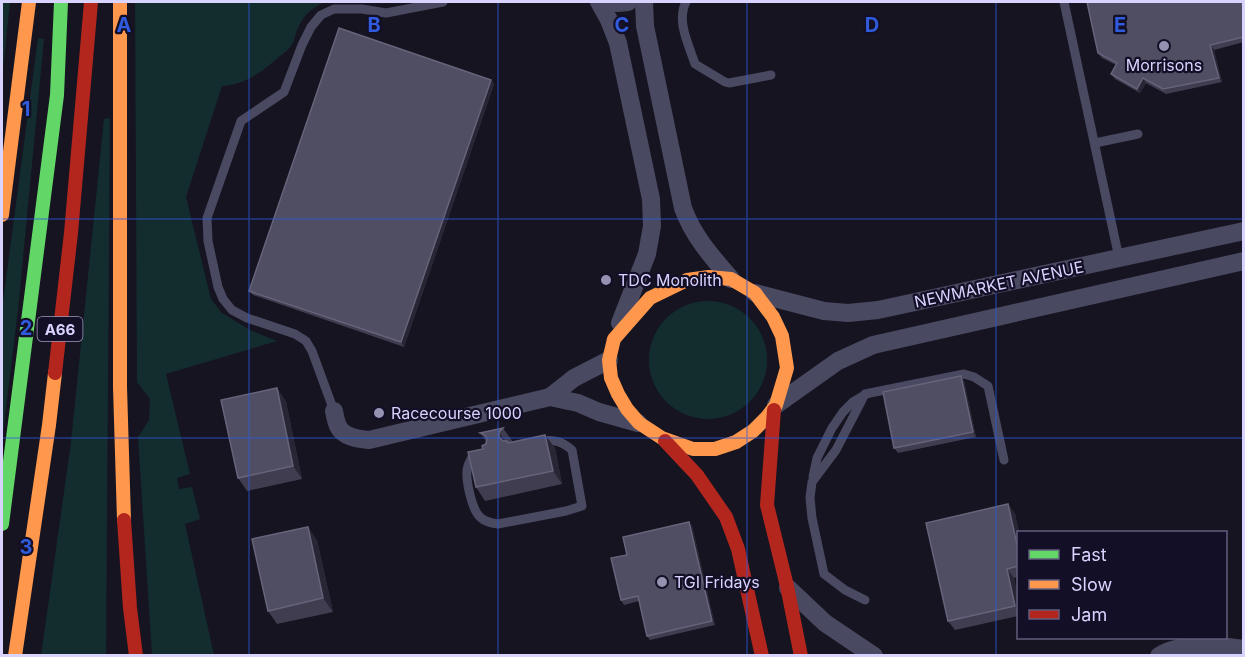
<svg xmlns="http://www.w3.org/2000/svg" width="1245" height="657" font-family="Inter,sans-serif">
	<style>
		.green { fill: #132c2d }
		.lines { fill: none; stroke-linecap: round; stroke-linejoin: round }
		.lane { stroke: #4a4962; stroke-width: 9 }
		.street { stroke: #4a4962; stroke-width: 18 }
		.fast { stroke: #63d668; stroke-width: 14 }
		.slow { stroke: #ff974d; stroke-width: 14 }
		.jam { stroke: #b3261e; stroke-width: 14 }
		.wall { fill: #403d50 }
		.shaded-wall { fill: #282635 }
		.building { fill: #504e63; stroke: #66637b; stroke-width: 1.5 }
		.grid { fill: none; stroke: #305bdc; stroke-width: 1.5; stroke-opacity: 0.55 }
		.poi-dot { fill: #9591b1; stroke: #130f26; stroke-width: 2 }
		.labels { text-anchor: middle; dominant-baseline: central; stroke-width: 4.5; stroke-linejoin: round; paint-order: stroke }
		.shield { fill: #130f26; stroke: #9e99be; stroke-width: 1.5 }
		.shield-label { font-size: 15px; font-weight: bold; fill: #d9d4ff }
		.poi-label { font-size: 16px; fill: #d9d4ff; stroke: #130f26; text-anchor: start }
		.street-label { font-size: 16px; fill: #d9d4ff; stroke: #130f26 }
		.grid-label { font-size: 20px; text-anchor: middle; font-weight: bold; fill: #305bdc; stroke: #130f26; stroke-width: 4.5; stroke-linejoin: round; paint-order: stroke }
	</style>
	<rect width="100%" height="100%" fill="#161421"/>
	<!-- green -->
	<g class="green">
		<polygon points="2,2 10,2 2,79"/>
		<path d="M135 2H324C312 8 303 16 298 28 295 34 295 41 291 46 288 50 284 53 280 56 263 71 246 85 222 86L186 197 211 299 222 313 250 330 277 341 166 374 190 474 177 478 179 489 192 487 200 519 185 524 214 655H152L138 437 149 420 150 399 137 382Z"/>
		<polygon points="38,38 44,39 18,310 2,441 2,309"/>
		<polygon points="110,118 106,655 41,656 71,442 104,119"/>
		<circle cx="708" cy="360" r="59"/>
	</g>
	<g class="lines">
		<!-- lane -->
		<g class="lane">
			<path d="M686 2C676 21 689 45 695 64L725 82 729 83 771 75"/>
			<polyline points="1064,2 1119,258"/>
			<polyline points="1095,143 1138,134"/>
			<polyline points="334,411 312,351 306,341 295,334 247,318 232,310 223,299 218,287 208,241 207,218 241,121 284,92 302,45 311,27 321,15 334,9 362,9 386,13 443,2"/>
			<path d="M478 456 472 457C471 460 469 462 468 466 464 476 472 510 480 517 485 522 491 523 498 524L566 511 582 506 572 450C561 440 551 439 537 442"/>
			<polyline points="813,477 817,458 832,428 843,412 853,402 865,395"/>
			<polyline points="865,600 845,590 824,574 812,518 810,498 812,482 836,450 865,394 964,374 974,377 988,386 1004,460"/>
		</g>
		<!-- street -->
		<g class="street">
			<polyline points="599,2 609,20 618,43 651,199 652,226 647,254 620,323"/>
			<polyline points="605,2 617,3 628,2"/>
			<path d="M644 2 645 26 683 208C693 236 712 257 731 279"/>
			<polyline points="755,293 824,311 848,313 878,310 1244,231"/>
			<polyline points="550,397 574,378 609,360"/>
			<polyline points="776,405 838,361 873,345 1244,261"/>
			<path d="M334 411C335 416 336 422 338 426 343 437 358 439 369 440L550 397 578 403 599 412 638 423"/>
			<polyline points="788,588 825,623 874,656"/>
			<path d="M1159 656C1180 642 1220 645 1244 649"/>
		</g>
		<!-- fast -->
		<polyline class="fast" points="2,524 57,95 61,2"/>
		<!-- slow -->
		<g class="slow">
			<polyline points="120,2 120,387 124,520"/>
			<polyline points="2,215 29,2"/>
			<polygon points="709,277 731,279 755,293 773,317 782,336 787,368 776,405 767,417 753,431 736,442 715,449 693,449 662,438 639,423 627,409 618,394 611,378 609,360 614,339 650,298 687,280"/>
			<polyline points="15,656 49,425 55,373"/>
		</g>
		<!-- jam -->
		<g class="jam">
			<polyline points="55,373 71,233 91,2"/>
			<polyline points="774,410 767,505 787,586 801,656"/>
			<polyline points="665,441 697,475 726,517 738,549 762,656"/>
			<polyline points="124,520 130,608 136,656"/>
		</g>
	</g>
	<!-- wall -->
	<g class="wall">
		<polygon points="1244,2 1244,42 1214,50 1222,82 1166,94 1146,83 1140,93 1115,79 1111,74 1116,65 1102,58 1098,53"/>
		<polygon points="491,80 494,84 404,347 253,295 249,291"/>
		<polygon points="964,381 976,437 898,453 894,448"/>
		<polygon points="277,388 286,402 302,479 247,491 238,478"/>
		<polygon points="503,428 513,442 545,435 555,448 562,484 485,501 476,487 483,449 486,441 480,433"/>
		<polygon points="1008,504 1015,514 1019,532 1018,577 1014,578 1018,600 1018,616 955,630 948,621"/>
		<polygon points="689,522 692,526 715,625 650,640 647,636 639,601 624,605 621,600 627,555"/>
		<polygon points="317,540 333,612 277,624 268,611"/>
	</g>
	<!-- shaded-wall -->
	<g class="shaded-wall">
		<polygon points="1210,45 1214,50 1222,82 1219,78"/>
		<polygon points="1143,78 1146,83 1140,93 1137,89"/>
		<polygon points="491,80 494,84 404,347 401,342"/>
		<polygon points="961,376 964,381 976,437 973,432"/>
		<polygon points="277,388 286,402 302,479 293,466"/>
		<polygon points="499,432 509,446 499,437"/>
		<polygon points="545,435 555,448 562,484 553,471"/>
		<polygon points="1008,504 1015,514 1019,532 1018,549"/>
		<polygon points="689,522 692,526 715,625 712,621"/>
		<polygon points="308,527 317,540 333,612 323,598"/>
		<polygon points="1007,569 1014,578 1018,600 1018,610 1015,606"/>
	</g>
	<!-- building -->
	<g class="building">
		<polygon points="1087,2 1244,2 1244,37 1210,45 1219,78 1163,89 1143,78 1137,89 1111,74 1117,63 1098,53"/>
		<polygon points="339,28 491,80 401,342 249,291"/>
		<polygon points="961,376 973,432 894,448 883,392"/>
		<polygon points="277,388 293,466 238,478 221,400"/>
		<polygon points="503,428 499,432 499,437 503,441 507,441 508,443 545,435 553,471 476,487 468,452 483,449 482,446 486,444 487,438 485,435 480,433"/>
		<polygon points="1008,504 1018,549 1018,566 1007,569 1015,606 948,621 926,523"/>
		<polygon points="689,522 712,621 647,636 638,596 621,600 611,558 627,555 623,537"/>
		<polygon points="308,527 323,598 268,611 252,539"/>
	</g>
	<!-- grid -->
	<path class="grid" d="M249 2V656M498 2V656M747 2V656M996 2V656M2 219H1244M2 438H1244"/>
	<!-- markers -->
	<g class="poi-dot">
		<circle cx="1164" cy="46" r="6"/>
		<circle cx="606" cy="280" r="6"/>
		<circle cx="379" cy="413" r="6"/>
		<circle cx="662" cy="582" r="6"/>
	</g>
	<g class="labels">
		<!-- shield labels -->
		<rect class="shield" x="37.5" y="317" width="45" height="24" rx="4.5"/>
		<g class="shield-label">
			<text x="60" y="329">A66</text>
		</g>
		<!-- poi labels -->
		<g class="poi-label">
			<text x="1164" y="65" text-anchor="middle">Morrisons</text>
			<text x="618" y="280">TDC Monolith</text>
			<text x="391" y="413">Racecourse 1000</text>
			<text x="674" y="582">TGI Fridays</text>
		</g>
		<!-- street labels -->
		<g class="street-label">
			<text transform="translate(999 284) rotate(-12)">NEWMARKET AVENUE</text>
		</g>
	</g>
	<g class="grid-label">
		<text x="124" y="32">A</text>
		<text x="374" y="32">B</text>
		<text x="622" y="32">C</text>
		<text x="872" y="32">D</text>
		<text x="1120" y="32">E</text>
		<text x="26" y="116">1</text>
		<text x="26" y="335">2</text>
		<text x="26" y="554">3</text>
	</g>
	<!-- border -->
	<rect width="1245" height="657" fill="none" stroke="#d9d4ff" stroke-width="6"/>
	<!-- legend -->
	<rect x="1017" y="531" width="210" height="108" fill="#130f26" stroke="#625e7d" stroke-width="1.5"/>
	<rect x="1029" y="550" width="30" height="9" fill="#63d668" stroke="#625e7d" stroke-width="1.5"/>
	<text x="1071" y="561" font-size="18" fill="#d9d4ff">Fast</text>
	<rect x="1029" y="580" width="30" height="9" fill="#ff974d" stroke="#625e7d" stroke-width="1.5"/>
	<text x="1071" y="591" font-size="18" fill="#d9d4ff">Slow</text>
	<rect x="1029" y="610" width="30" height="9" fill="#b3261e" stroke="#625e7d" stroke-width="1.5"/>
	<text x="1071" y="621" font-size="18" fill="#d9d4ff">Jam</text>
</svg>
